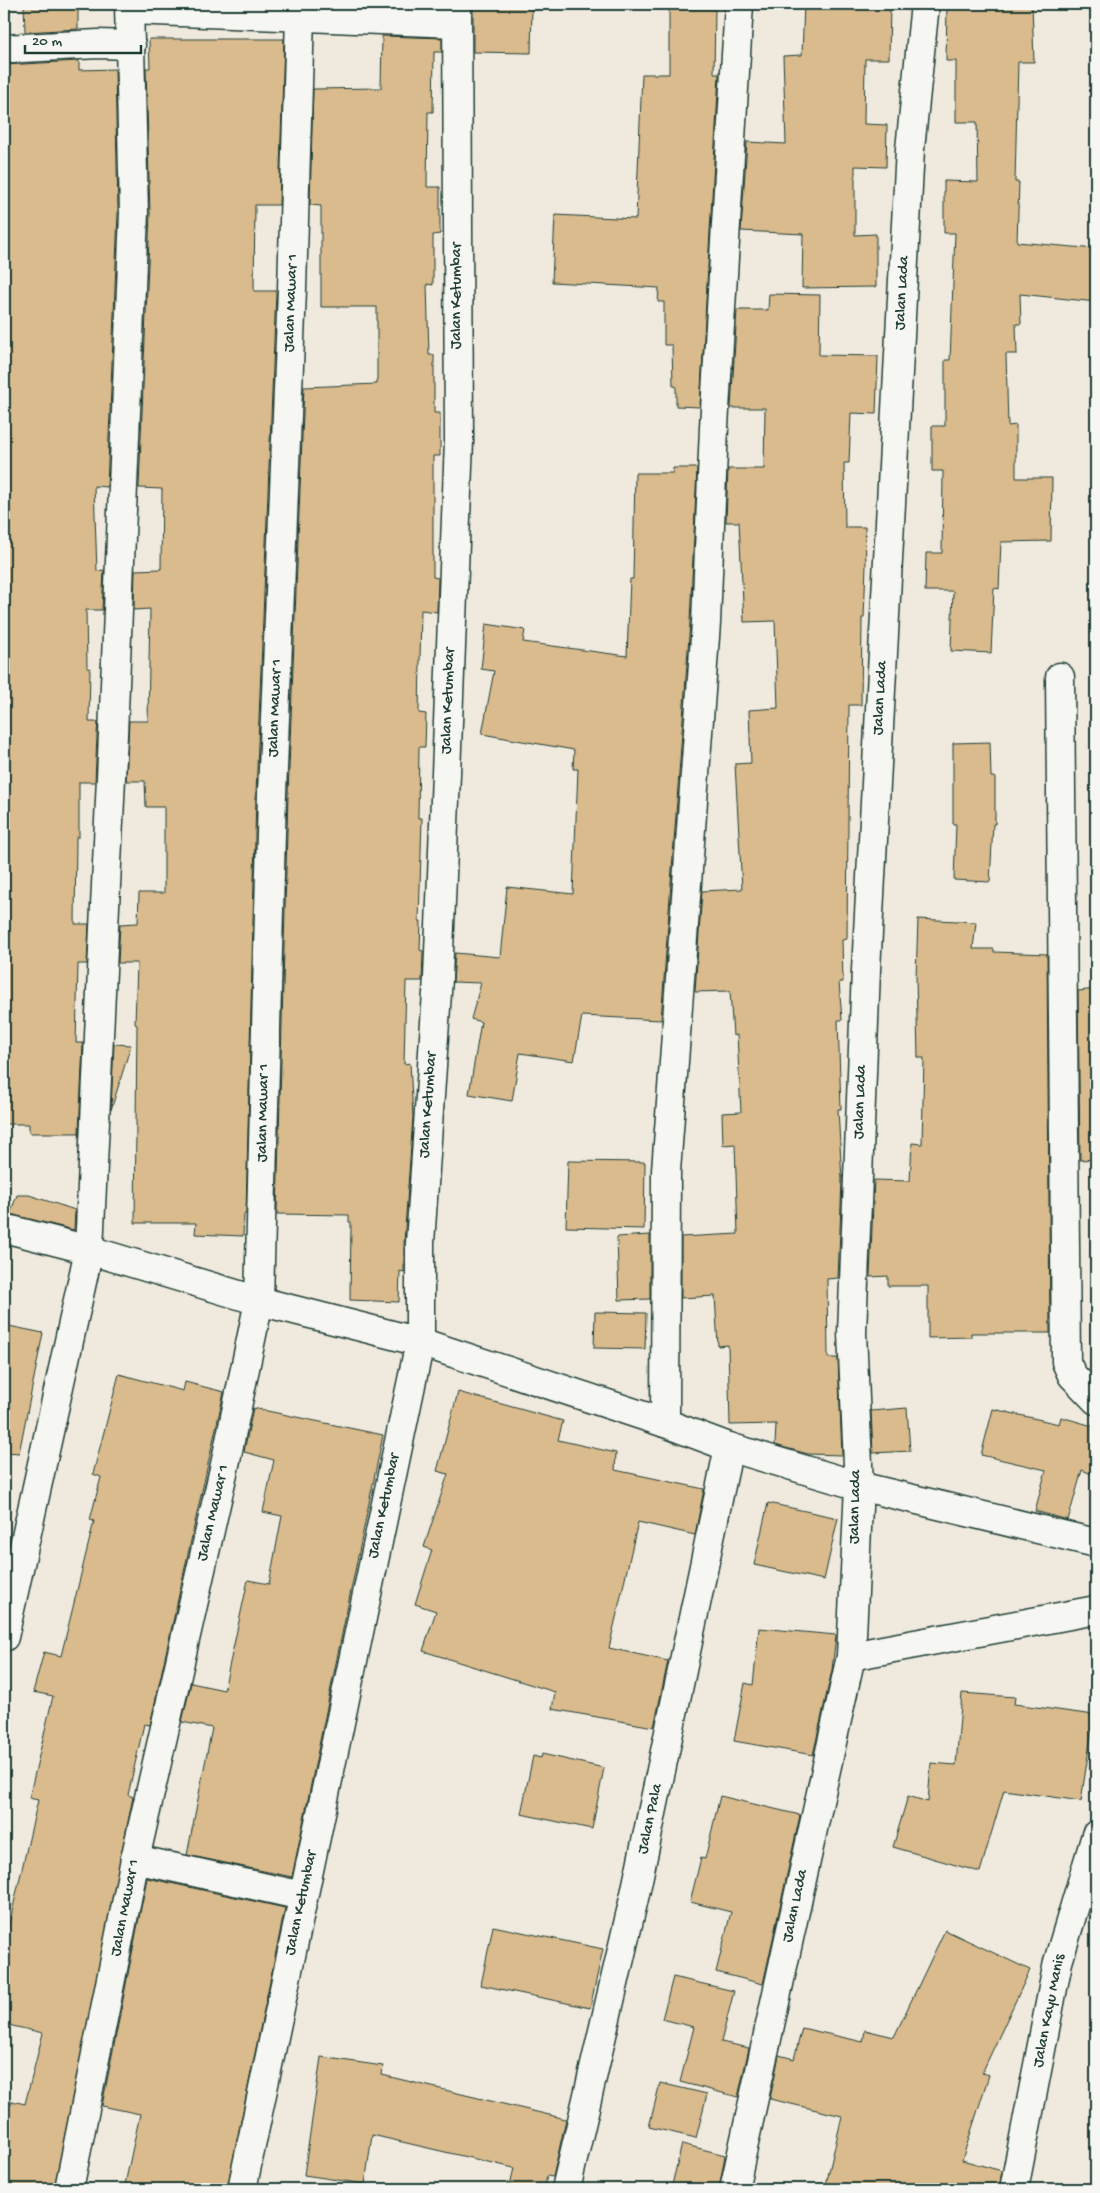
<svg xmlns="http://www.w3.org/2000/svg" width="1100" height="2193" font-family="'Gochi Hand',sans-serif">
	<style>
		.building { fill: #dabb8d; stroke: #1f3d34 }
		.lines { fill: none; stroke-linecap: round; stroke-linejoin: round }
		.minor-casing { stroke: #1f3d34; stroke-width: 31 }
		.minor { stroke: #f6f6f2; stroke-width: 28 }
		.labels { text-anchor: middle; dominant-baseline: central; stroke-width: 4; stroke-linejoin: round; paint-order: stroke }
		.street-label { font-size: 16px; fill: #1f3d34; stroke: #f6f6f2 }
	</style>
	<rect width="100%" height="100%" fill="#f0eade"/>
	<filter id="ink" filterUnits="userSpaceOnUse"><feTurbulence type="fractalNoise" baseFrequency=".02" numOctaves="2"/><feDisplacementMap in="SourceGraphic" scale="10" xChannelSelector="R" yChannelSelector="G"/><feConvolveMatrix kernelMatrix="1 2 1 2 8 2 1 2 1" color-interpolation-filters="sRGB"/></filter>
	<g filter="url(#ink)">
		<!-- building -->
		<g class="building">
			<polygon points="24,4 78,4 78,29 25,32"/>
			<polygon points="473,4 532,4 531,53 473,52"/>
			<polygon points="804,4 890,4 889,59 865,59 864,124 887,125 886,167 855,166 855,235 876,234 876,287 802,288 803,234 741,231 747,142 786,144 783,56 802,55"/>
			<polygon points="947,4 1032,4 1034,62 1018,62 1015,182 1019,182 1017,242 1096,249 1096,302 1020,294 1021,324 1016,324 1017,354 1006,354 1008,426 1016,425 1016,478 1052,478 1051,541 1001,542 999,589 994,588 991,653 951,651 953,591 925,591 926,553 942,553 943,471 932,471 932,426 945,426 945,360 950,360 955,233 944,233 944,181 978,182 977,122 956,122 956,61 946,61"/>
			<polygon points="669,9 715,9 714,74 719,74 700,407 676,406 676,386 673,386 672,345 664,345 664,302 658,302 659,288 552,282 555,215 636,219 642,74 669,74"/>
			<polygon points="382,36 442,38 442,52 434,52 433,112 428,112 427,187 440,187 440,234 433,235 433,285 427,284 429,355 434,355 434,413 440,413 440,456 433,456 433,577 438,578 437,612 421,610 419,713 426,714 425,747 419,747 418,818 422,818 419,921 421,921 420,950 423,951 422,981 406,981 404,1064 410,1063 413,1117 404,1242 404,1272 400,1271 399,1302 350,1300 351,1222 349,1222 349,1215 277,1214 288,795 304,387 377,384 377,307 321,307 321,206 310,205 313,89 381,88"/>
			<polygon points="149,39 284,39 279,205 255,205 254,291 276,291 256,794 246,1214 244,1214 243,1236 195,1234 196,1223 135,1223 137,1025 135,1024 137,963 118,963 120,924 138,923 139,893 164,893 164,807 146,807 145,781 126,781 129,721 148,721 150,609 134,610 135,570 161,569 162,489 139,488 150,214 146,68 150,68"/>
			<polygon points="79,61 79,70 115,69 118,213 107,487 94,486 97,571 104,570 102,610 86,610 87,668 90,668 89,722 98,722 97,734 95,782 79,782 79,837 76,837 75,924 89,924 87,964 78,964 76,1043 83,1043 79,1133 29,1133 29,1124 4,1124 5,65"/>
			<polygon points="769,294 820,295 819,355 878,356 876,414 851,413 849,463 844,463 845,527 865,527 866,565 864,618 862,618 861,705 849,705 847,939 842,940 843,982 839,982 842,1020 838,1020 841,1109 838,1109 842,1180 838,1278 827,1279 828,1358 838,1358 842,1455 808,1454 775,1445 776,1424 730,1425 728,1345 718,1346 715,1296 681,1298 681,1237 738,1234 735,1144 723,1145 722,1113 741,1112 737,1035 733,1036 730,991 695,992 702,891 742,889 735,764 751,763 749,710 778,708 775,621 744,622 739,522 726,522 728,469 764,469 765,408 731,408 737,310 768,310"/>
			<polygon points="673,468 697,468 690,622 661,1020 582,1016 574,1061 520,1053 512,1101 469,1094 481,1022 471,1019 481,983 453,982 455,953 500,957 507,887 573,894 578,769 573,769 574,750 482,734 494,671 481,669 486,624 525,630 523,642 627,656 630,579 633,579 635,473 673,473"/>
			<polygon points="990,742 991,777 995,777 995,824 993,824 990,882 954,880 956,824 953,824 953,743"/>
			<polygon points="918,919 976,922 973,949 994,949 994,952 1047,954 1050,1333 971,1333 971,1337 928,1338 928,1286 888,1286 888,1276 870,1277 874,1180 910,1181 912,1143 922,1144 924,1058 918,1058 916,977"/>
			<polygon points="1096,989 1096,1159 1080,1160 1078,991"/>
			<polygon points="114,1044 131,1045 111,1110"/>
			<polygon points="568,1161 645,1162 644,1229 566,1227"/>
			<polygon points="17,1195 29,1195 75,1210 74,1230 10,1214"/>
			<polygon points="650,1235 650,1299 619,1300 617,1237"/>
			<polygon points="595,1312 646,1313 645,1349 594,1348"/>
			<polygon points="4,1325 43,1333 19,1453 4,1452"/>
			<polygon points="119,1374 183,1391 185,1382 224,1392 150,1725 144,1724 128,1795 133,1797 54,2189 4,2189 4,2103 11,2105 12,2101 25,2104 43,2033 4,2024 4,1927 8,1929 38,1800 29,1798 53,1696 33,1692 44,1652 61,1656 94,1521 90,1520 101,1477 93,1474"/>
			<polygon points="458,1392 563,1421 558,1440 616,1453 615,1470 704,1489 695,1535 638,1522 609,1648 668,1661 654,1727 552,1709 555,1692 423,1651 436,1611 415,1604 432,1550 424,1547 448,1474 437,1471"/>
			<polygon points="253,1408 383,1435 292,1877 187,1855 212,1728 182,1722 191,1683 224,1690 248,1580 269,1584 282,1516 263,1512 274,1460 244,1452"/>
			<polygon points="907,1408 910,1451 873,1453 871,1411"/>
			<polygon points="993,1409 1059,1424 1061,1417 1096,1427 1096,1476 1082,1470 1068,1520 1035,1511 1046,1470 981,1455"/>
			<polygon points="768,1503 838,1518 824,1580 754,1565"/>
			<polygon points="759,1628 836,1635 832,1670 813,1755 734,1741 745,1683 753,1685"/>
			<polygon points="962,1693 1015,1697 1014,1704 1094,1715 1081,1801 1004,1790 980,1872 893,1847 908,1796 928,1802 931,1763 956,1765"/>
			<polygon points="542,1754 604,1768 592,1829 521,1814 533,1756 541,1758"/>
			<polygon points="720,1796 800,1815 763,1984 716,1972 731,1912 690,1902 701,1858 705,1859"/>
			<polygon points="147,1878 285,1908 227,2189 124,2189 140,2114 102,2106"/>
			<polygon points="493,1926 603,1949 590,2008 481,1985"/>
			<polygon points="945,1930 1030,1970 982,2073 989,2075 962,2160 1002,2171 999,2189 825,2189 842,2116 770,2099 779,2055 794,2059 802,2028 863,2042 865,2030 894,2037"/>
			<polygon points="673,1977 734,1991 721,2042 749,2048 738,2097 680,2082 694,2027 662,2019"/>
			<polygon points="321,2057 383,2066 382,2075 566,2119 553,2177 547,2176 544,2189 509,2189 514,2168 372,2135 365,2184 304,2175"/>
			<polygon points="660,2083 707,2094 696,2138 649,2127"/>
			<polygon points="682,2144 725,2155 719,2189 671,2189"/>
		</g>
		<g class="lines">
			<!-- minor casing -->
			<g class="minor-casing">
				<g id="minor">
					<polyline points="130,10 456,23"/>
					<polyline points="4,49 98,44 131,45"/>
					<polyline points="1060,677 1066,1362 1072,1375 1096,1400"/>
					<polyline points="4,1228 89,1250 259,1301 420,1342 665,1423 729,1447 859,1486 1096,1543"/>
					<polyline points="665,1423 666,1171 706,623 714,427 739,4"/>
					<polyline points="4,1637 89,1250 113,735 134,213 129,4"/>
					<polyline points="851,1656 1096,1610"/>
					<polyline points="135,1859 303,1896"/>
					<polyline points="69,2189 135,1859 226,1460 259,1301 272,794 292,289 300,16"/>
					<polyline points="242,2189 420,1342 420,1243 438,978 459,441 457,4"/>
					<polyline points="566,2189 635,1894 729,1447"/>
					<polyline points="734,2189 851,1656 859,1486 852,1333 866,970 910,149 925,4"/>
					<polyline points="1014,2189 1058,1962 1096,1835"/>
				</g>
			</g>
			<!-- minor -->
			<use href="#minor" class="minor"/>
		</g>
	</g>
	<g class="labels">
		<!-- street labels -->
		<g class="street-label">
			<text transform="translate(903 293) rotate(-87)">Jalan Lada</text>
			<text transform="translate(457 296) rotate(-90)">Jalan Ketumbar</text>
			<text transform="translate(292 303) rotate(-88)">Jalan Mawar 1</text>
			<text transform="translate(881 698) rotate(-87)">Jalan Lada</text>
			<text transform="translate(449 701) rotate(-88)">Jalan Ketumbar</text>
			<text transform="translate(276 708) rotate(-88)">Jalan Mawar 1</text>
			<text transform="translate(861 1102) rotate(-88)">Jalan Lada</text>
			<text transform="translate(429 1105) rotate(-86)">Jalan Ketumbar</text>
			<text transform="translate(264 1113) rotate(-89)">Jalan Mawar 1</text>
			<text transform="translate(385 1506) rotate(-78)">Jalan Ketumbar</text>
			<text transform="translate(856 1507) rotate(-89)">Jalan Lada</text>
			<text transform="translate(214 1513) rotate(-77)">Jalan Mawar 1</text>
			<text transform="translate(651 1819) rotate(-78)">Jalan Pala</text>
			<text transform="translate(302 1903) rotate(-78)">Jalan Ketumbar</text>
			<text transform="translate(796 1906) rotate(-78)">Jalan Lada</text>
			<text transform="translate(126 1908) rotate(-79)">Jalan Mawar 1</text>
			<text transform="translate(1050 2011) rotate(-79)">Jalan Kayu Manis</text>
		</g>
	</g>
	<!-- margin -->
	<rect width="1100" height="2193" fill="none" stroke="#f6f6f2" stroke-width="20"/>
	<rect x="10" y="10" width="1080" height="2173" fill="none" stroke="#1f3d34" stroke-width="2" filter="url(#ink)"/>
	<!-- scale -->
	<path d="M25 45v8h116v-8" fill="none" stroke="#1f3d34" stroke-width="2.5"/>
	<text x="32" y="45" font-size="15" fill="#1f3d34" stroke="#f6f6f2" stroke-width="4" paint-order="stroke">20 m</text>
</svg>
